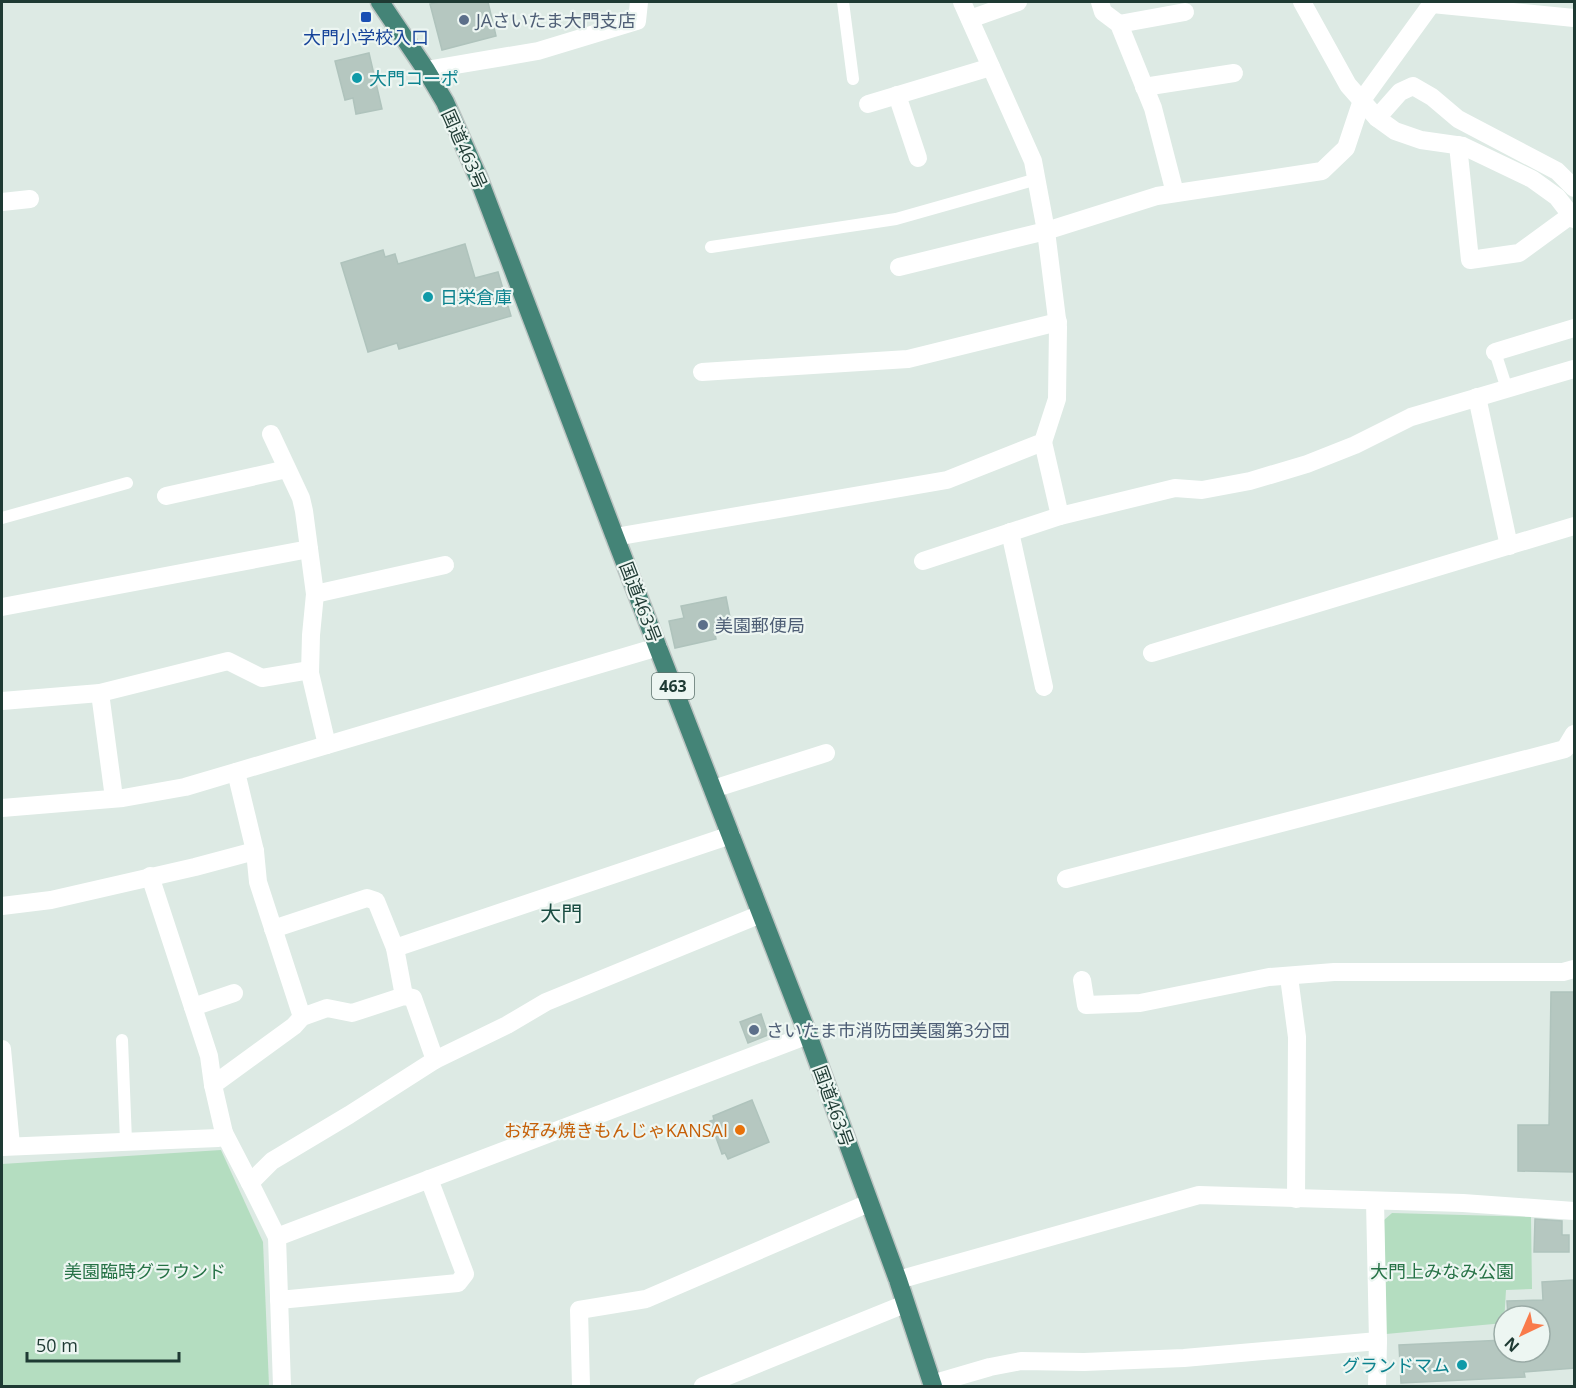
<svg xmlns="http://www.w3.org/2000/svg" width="1576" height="1388" font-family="'Open Sans','Noto Sans JP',sans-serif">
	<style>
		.green { fill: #b4ddc0 }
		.building { fill: #b5c7c0; stroke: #afc3bc; stroke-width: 1.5 }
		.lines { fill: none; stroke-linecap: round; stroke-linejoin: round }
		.trunk-casing { stroke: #bcc4c2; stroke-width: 21 }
		.service { stroke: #fff; stroke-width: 12 }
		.minor { stroke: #fff; stroke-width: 18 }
		.trunk { stroke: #448477; stroke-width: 18 }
		.transit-dot { fill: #1a4fb4; stroke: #edf6f2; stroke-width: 2 }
		.service-dot { fill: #5c6f8a; stroke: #edf6f2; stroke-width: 2 }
		.culture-dot { fill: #0f9aa8; stroke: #edf6f2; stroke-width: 2 }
		.food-dot { fill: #e8710a; stroke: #edf6f2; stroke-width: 2 }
		.labels { text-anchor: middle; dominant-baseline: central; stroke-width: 4.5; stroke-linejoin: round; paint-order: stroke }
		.shield { fill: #edf6f2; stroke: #5c726c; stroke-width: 1.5 }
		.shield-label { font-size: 16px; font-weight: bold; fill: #1e3a33 }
		.service-label { font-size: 18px; fill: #4e5e75; stroke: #edf6f2; text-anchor: start }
		.transit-label { font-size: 18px; fill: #164399; stroke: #edf6f2 }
		.culture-label { font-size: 18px; fill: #0d838f; stroke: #edf6f2; text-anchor: start }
		.street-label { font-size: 18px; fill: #1e3a33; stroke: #edf6f2 }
		.food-label { font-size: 18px; fill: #c56008; stroke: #edf6f2; text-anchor: end }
		.park-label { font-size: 18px; fill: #267246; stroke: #edf6f2 }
		.quarter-label { font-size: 21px; fill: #194c41; stroke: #edf6f2 }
	</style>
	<rect width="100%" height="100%" fill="#ddeae4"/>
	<!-- green -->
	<g class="green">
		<polygon points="221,1150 263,1242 269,1386 2,1386 2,1164"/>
		<polygon points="1392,1213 1531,1217 1532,1289 1506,1290 1504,1323 1386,1334 1384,1220"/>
	</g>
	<!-- building -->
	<g class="building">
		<polygon points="439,2 488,2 496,36 442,50 430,4"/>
		<polygon points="369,53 382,109 356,114 353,98 345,100 335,61"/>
		<polygon points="465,244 475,278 498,272 511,316 399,349 397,343 368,352 341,263 383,250 385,257 395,254 398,264"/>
		<polygon points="726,597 730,617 723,618 724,623 713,625 716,639 675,648 669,621 684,618 681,606"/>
		<polygon points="1551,992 1575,992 1575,1172 1518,1171 1518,1125 1549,1125"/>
		<polygon points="761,1014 768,1035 748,1043 740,1022"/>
		<polygon points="752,1100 769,1142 728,1159 725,1153 722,1154 710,1121 714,1120 713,1116"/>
		<polygon points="1535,1219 1562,1221 1562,1235 1569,1235 1569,1252 1534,1252"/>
		<polygon points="1573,1280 1575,1368 1524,1372 1525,1377 1401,1383 1399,1345 1504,1340 1504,1352 1540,1352 1540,1316 1508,1316 1507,1301 1543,1300 1542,1282"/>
	</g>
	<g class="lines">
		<!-- trunk casing -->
		<g class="trunk-casing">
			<polyline id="trunk" points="380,2 426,70 445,102 478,177 615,537 808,1035 898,1280 933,1386"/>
		</g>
		<!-- service -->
		<g class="service">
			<polyline points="843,2 853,79"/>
			<polyline points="711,247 896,219 1037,179"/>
			<polyline points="1495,352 1507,389"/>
			<polyline points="2,518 127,483"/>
			<polyline points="122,1040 126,1141"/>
		</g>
		<!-- minor -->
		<g class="minor">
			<polyline points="1100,2 1103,12 1119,24 1153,108 1175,193"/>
			<polyline points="1302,2 1348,85 1377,118 1395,131 1421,140 1463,146 1532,179 1557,197 1574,219"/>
			<polyline points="1432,4 1574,18"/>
			<polyline points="970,19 1018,2"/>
			<polyline points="1119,24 1185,12"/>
			<polyline points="426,70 538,51 637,21 639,2"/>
			<polyline points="1144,87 1234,73"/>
			<polyline points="897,95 918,158"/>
			<polyline points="868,104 991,67"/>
			<polyline points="1377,118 1400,92 1413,86 1432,97 1458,119 1557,171 1574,188"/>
			<polyline points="1458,145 1470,260 1519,253 1571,215"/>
			<polyline points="2,202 30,199"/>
			<polyline points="899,267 1046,231 1157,196 1322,171 1346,148 1362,100 1433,2"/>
			<polyline points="1495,352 1574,328"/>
			<polyline points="702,372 908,359 1058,322"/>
			<polyline points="1477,397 1509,546"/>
			<polyline points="271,434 301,498 304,511 315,594 311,635 310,673 327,745"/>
			<polyline points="1043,442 1060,516"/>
			<polyline points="166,496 287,469"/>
			<polyline points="1010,532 1044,687"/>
			<polyline points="615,537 947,480 1043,442 1057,399 1058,327 1046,231 1033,161 962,2"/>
			<polyline points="923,561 1060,516 1175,488 1202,490 1250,481 1307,464 1355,445 1411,417 1574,369"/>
			<polyline points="315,594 445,565"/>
			<polyline points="2,607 309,549"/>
			<polyline points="1152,653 1574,526"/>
			<polyline points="100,693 114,798"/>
			<polyline points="2,701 100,693 228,661 262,678 310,670"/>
			<polyline points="236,772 255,851 258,882 302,1017"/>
			<polyline points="713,789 826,753"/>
			<polyline points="2,808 123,798 185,787 658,647"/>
			<polyline points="1066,879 1565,749 1574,734"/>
			<polyline points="2,906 51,900 195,867 255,851"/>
			<polyline points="273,929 367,898 376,901 395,948 404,996"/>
			<polyline points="395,948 731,835"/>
			<polyline points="1289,977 1297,1037 1296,1199"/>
			<polyline points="1082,980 1086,1005 1140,1003 1269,977 1334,972 1563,972 1574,969"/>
			<polyline points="193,1007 234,993"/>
			<polyline points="2,1049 11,1145"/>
			<polyline points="213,1085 294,1026 302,1017 327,1008 352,1013 404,996 413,998 435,1060"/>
			<polyline points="224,1133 250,1183"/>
			<polyline points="2,1147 218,1138 224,1133 213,1085 209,1056 150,876"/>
			<polyline points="1375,1201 1378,1341"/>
			<polyline points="277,1237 808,1035"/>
			<polyline points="898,1280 1199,1195 1463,1203 1574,1211"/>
			<polyline points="279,1300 458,1283 465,1274 429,1179"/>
			<polyline points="932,1384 990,1367 1021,1361 1084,1362 1184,1358 1378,1341 1377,1386"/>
			<polyline points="282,1386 277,1237 250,1183 272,1161 349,1115 435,1060 507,1025 546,1002 761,914"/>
			<polyline points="581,1386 579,1310 646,1299 869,1203"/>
			<polyline points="703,1386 905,1304"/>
		</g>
		<!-- trunk -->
		<use href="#trunk" class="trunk"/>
	</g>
	<!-- markers -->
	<rect class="transit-dot" x="360" y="11" width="12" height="12" rx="3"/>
	<g class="service-dot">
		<circle cx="464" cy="20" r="6"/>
		<circle cx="703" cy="625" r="6"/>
		<circle cx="754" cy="1030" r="6"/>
	</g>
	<g class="culture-dot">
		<circle cx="357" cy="78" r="6"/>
		<circle cx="428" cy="297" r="6"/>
		<circle cx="1462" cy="1365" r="6"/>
	</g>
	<circle class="food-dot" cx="740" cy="1130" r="6"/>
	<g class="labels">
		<!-- shield labels -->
		<rect class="shield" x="652" y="673" width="42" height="26" rx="4.5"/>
		<g class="shield-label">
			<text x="673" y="686">463</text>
		</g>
		<!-- service labels -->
		<g class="service-label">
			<text x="476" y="20">JAさいたま大門支店</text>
			<text x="715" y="625">美園郵便局</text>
			<text x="766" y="1030">さいたま市消防団美園第3分団</text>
		</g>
		<!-- transit labels -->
		<g class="transit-label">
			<text x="366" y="37">大門小学校入口</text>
		</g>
		<!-- culture labels -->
		<g class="culture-label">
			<text x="369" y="78">大門コーポ</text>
			<text x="440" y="297">日栄倉庫</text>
			<text x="1450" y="1365" text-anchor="end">グランドマム</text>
		</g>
		<!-- street labels -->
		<g class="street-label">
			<text transform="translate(465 149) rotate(66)">国道463号</text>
			<text transform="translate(641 602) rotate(69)">国道463号</text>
			<text transform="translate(834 1106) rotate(70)">国道463号</text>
		</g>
		<!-- food labels -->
		<g class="food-label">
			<text x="728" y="1130">お好み焼きもんじゃKANSAI</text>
		</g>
		<!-- park labels -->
		<g class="park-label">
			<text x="145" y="1271">美園臨時グラウンド</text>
			<text x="1442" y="1271">大門上みなみ公園</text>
		</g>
		<!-- quarter labels -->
		<g class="quarter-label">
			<text x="561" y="913">大門</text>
		</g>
	</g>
	<!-- border -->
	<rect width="1576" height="1388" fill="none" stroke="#1e3a33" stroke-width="6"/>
	<!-- north arrow -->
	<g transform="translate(1522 1334) rotate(224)"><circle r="28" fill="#edf6f2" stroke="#9aaba6" stroke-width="1.5"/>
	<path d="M0-4.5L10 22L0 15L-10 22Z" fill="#f97b4b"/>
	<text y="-9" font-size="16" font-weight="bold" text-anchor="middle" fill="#1e3a33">N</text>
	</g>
	<!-- scale -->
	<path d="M27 1352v9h152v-9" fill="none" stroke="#1e3a33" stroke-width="3"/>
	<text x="36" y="1352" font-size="18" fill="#1e3a33" stroke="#edf6f2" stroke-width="4.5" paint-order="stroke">50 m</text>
</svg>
